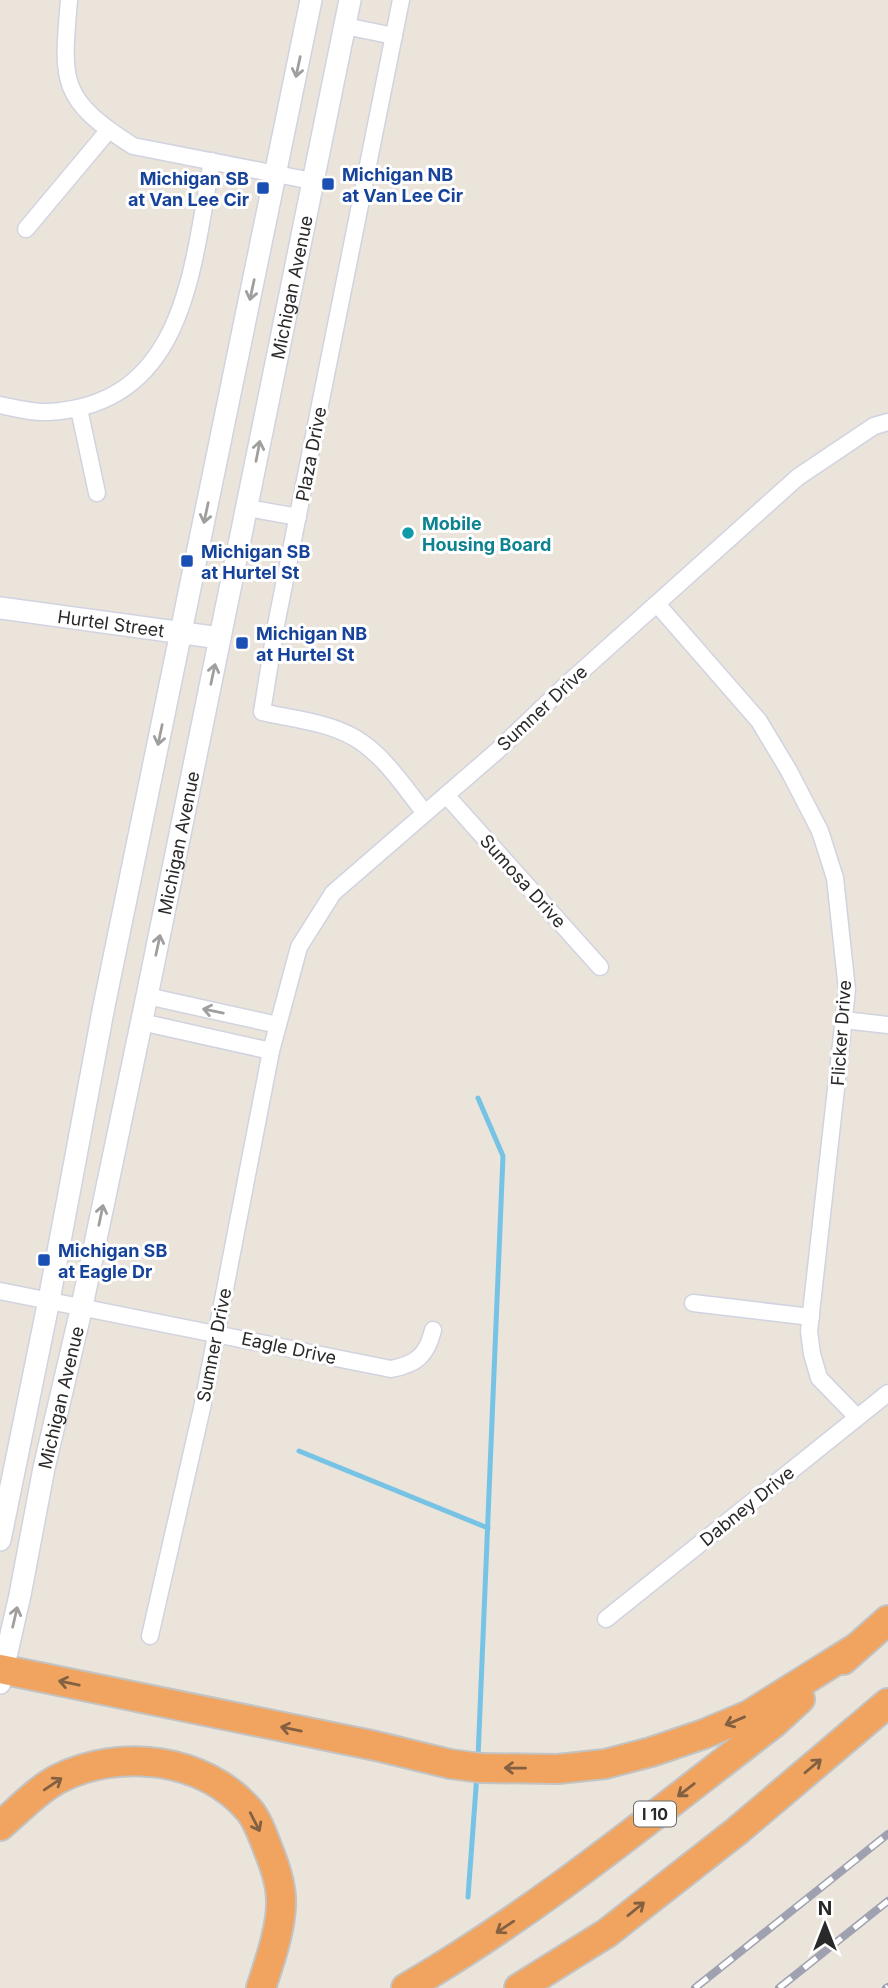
<svg xmlns="http://www.w3.org/2000/svg" width="888" height="1988" font-family="Inter,sans-serif">
	<style>
		.lines { fill: none; stroke-linecap: round; stroke-linejoin: round }
		.stream { stroke: #76c3e5; stroke-width: 5 }
		.street-casing { stroke: #d1d3e0; stroke-width: 19 }
		.secondary-casing { stroke: #d1d3e0; stroke-width: 24 }
		.highway-casing { stroke: #c3c3c3; stroke-width: 32 }
		.street { stroke: #fff; stroke-width: 16 }
		.secondary { stroke: #fff; stroke-width: 21 }
		.highway { stroke: #f1a45f; stroke-width: 28 }
		.rail-casing { stroke: #9fa1b1; stroke-width: 8 }
		.rail { stroke: #fff; stroke-width: 5; stroke-dasharray: 16; stroke-linecap: butt }
		.oneway { stroke: #9f9f9f }
		.oneway2 { stroke: #836041 }
		.transit-dot { fill: #1a4fb4; stroke: #fff; stroke-width: 2.5 }
		.culture-dot { fill: #0f9aa8; stroke: #fff; stroke-width: 2.5 }
		.labels { text-anchor: middle; dominant-baseline: central; stroke-width: 6; stroke-linejoin: round; paint-order: stroke }
		.shield { fill: #fff; stroke: #696969; stroke-width: 2 }
		.shield-label { font-size: 16px; font-weight: bold; fill: #292929 }
		.transit-label { font-size: 18px; font-weight: bold; fill: #164399; stroke: #fff; text-anchor: start }
		.street-label { font-size: 18px; fill: #292929; stroke: #fff }
		.culture-label { font-size: 18px; font-weight: bold; fill: #0d838f; stroke: #fff; text-anchor: start }
	</style>
	<rect width="100%" height="100%" fill="#eae4db"/>
	<g class="lines">
		<!-- stream -->
		<g class="stream">
			<polyline points="478,1098 503,1156 478,1758"/>
			<polyline points="299,1451 488,1528"/>
			<polyline points="468,1897 477,1774"/>
		</g>
		<!-- street casing -->
		<g class="street-casing">
			<g id="street">
				<path d="M69 0C62 82 59 99 133 146L312 181"/>
				<path d="M401 0 276 625 262 712C292 719 328 722 355 738 384 755 404 787 425 813"/>
				<polyline points="345,26 394,36"/>
				<polyline points="26,229 108,131"/>
				<path d="M0 405C15 408 32 413 48 412 186 405 192 267 212 161"/>
				<polyline points="79,409 97,493"/>
				<polyline points="247,508 298,517"/>
				<polyline points="657,604 759,721 789,771 820,831 835,878 847,990 809,1331 812,1354 819,1378 857,1417"/>
				<polyline points="446,795 600,967"/>
				<polyline points="147,996 278,1025"/>
				<polyline points="844,1020 888,1025"/>
				<polyline points="141,1022 271,1051"/>
				<path d="M0 1291 391 1369C417 1364 427 1355 433 1330"/>
				<polyline points="693,1303 811,1317"/>
				<polyline points="606,1619 888,1393"/>
				<polyline points="150,1636 202,1408 271,1051 299,947 333,893 497,751 566,685 798,477 874,426 888,422"/>
			</g>
		</g>
		<!-- secondary casing -->
		<g class="secondary-casing">
			<g id="secondary">
				<path id="s1" d="M0 608 220 638"/>
				<polyline points="0,1540 49,1300 104,1006 311,0"/>
				<path id="s2" d="M0 1683 20 1595 44 1468 82 1306 147 996 350 0"/>
			</g>
		</g>
		<!-- highway casing -->
		<g class="highway-casing">
			<g id="highway">
				<polyline points="843,1660 888,1620"/>
				<polyline points="0,1669 376,1746 450,1764 481,1768 558,1769 605,1764 651,1752 704,1734 749,1715 856,1648"/>
				<path d="M0 1826C18 1811 37 1790 58 1779 119 1748 203 1757 249 1810 259 1822 264 1840 270 1854 275 1867 281 1885 281 1900 282 1927 269 1963 261 1988"/>
				<path d="M406 1988C537 1912 654 1815 774 1723L800 1699"/>
				<polyline points="519,1988 607,1933 737,1831 888,1703"/>
			</g>
		</g>
		<!-- street -->
		<use href="#street" class="street"/>
		<!-- secondary -->
		<use href="#secondary" class="secondary"/>
		<!-- highway -->
		<use href="#highway" class="highway"/>
		<!-- rail casing -->
		<g class="rail-casing">
			<g id="rail">
				<polyline points="695,1988 888,1834"/>
				<polyline points="779,1988 888,1901"/>
				<polyline points="886,1988 888,1987"/>
			</g>
		</g>
		<!-- rail -->
		<use href="#rail" class="rail"/>
	</g>
	<!-- one-way arrows -->
	<defs><path id="oneway-shaft" d="M-6 0H5M1.5-3L5.5 0L1.5 3" fill="none" stroke-width="1.6" stroke-linecap="round" stroke-linejoin="round" transform="scale(1.75)"/></defs>
	<g class="oneway">
		<use href="#oneway-shaft" transform="translate(298 67) rotate(102)"/>
		<use href="#oneway-shaft" transform="translate(252 290) rotate(102)"/>
		<use href="#oneway-shaft" transform="translate(258 451) rotate(-79)"/>
		<use href="#oneway-shaft" transform="translate(206 513) rotate(102)"/>
		<use href="#oneway-shaft" transform="translate(213 674) rotate(-78)"/>
		<use href="#oneway-shaft" transform="translate(160 735) rotate(102)"/>
		<use href="#oneway-shaft" transform="translate(158 945) rotate(-78)"/>
		<use href="#oneway-shaft" transform="translate(213 1011) rotate(-168)"/>
		<use href="#oneway-shaft" transform="translate(101 1215) rotate(-78)"/>
		<use href="#oneway-shaft" transform="translate(15 1617) rotate(-77)"/>
	</g>
	<g class="oneway2">
		<use href="#oneway-shaft" transform="translate(69 1683) rotate(-168)"/>
		<use href="#oneway-shaft" transform="translate(735 1721) rotate(157)"/>
		<use href="#oneway-shaft" transform="translate(291 1729) rotate(-168)"/>
		<use href="#oneway-shaft" transform="translate(813 1766) rotate(-40)"/>
		<use href="#oneway-shaft" transform="translate(515 1768) rotate(-179)"/>
		<use href="#oneway-shaft" transform="translate(53 1784) rotate(-34)"/>
		<use href="#oneway-shaft" transform="translate(686 1790) rotate(142)"/>
		<use href="#oneway-shaft" transform="translate(255 1822) rotate(63)"/>
		<use href="#oneway-shaft" transform="translate(636 1909) rotate(-39)"/>
		<use href="#oneway-shaft" transform="translate(505 1927) rotate(146)"/>
	</g>
	<!-- markers -->
	<g class="transit-dot">
		<rect x="321" y="177" width="14" height="14" rx="3.5"/>
		<rect x="256" y="181" width="14" height="14" rx="3.5"/>
		<rect x="180" y="554" width="14" height="14" rx="3.5"/>
		<rect x="235" y="636" width="14" height="14" rx="3.5"/>
		<rect x="37" y="1253" width="14" height="14" rx="3.5"/>
	</g>
	<circle class="culture-dot" cx="408" cy="533" r="7"/>
	<g class="labels">
		<!-- shield labels -->
		<rect class="shield" x="634" y="1801.5" width="42" height="25" rx="5"/>
		<g class="shield-label">
			<text x="655" y="1814">I 10</text>
		</g>
		<!-- transit labels -->
		<g class="transit-label">
			<text x="342" y="174">Michigan NB<tspan x="342" dy="21">at Van Lee Cir</tspan></text>
			<text x="249" y="178" text-anchor="end">Michigan SB<tspan x="249" dy="21">at Van Lee Cir</tspan></text>
			<text x="201" y="551">Michigan SB<tspan x="201" dy="21">at Hurtel St</tspan></text>
			<text x="256" y="633">Michigan NB<tspan x="256" dy="21">at Hurtel St</tspan></text>
			<text x="58" y="1250">Michigan SB<tspan x="58" dy="21">at Eagle Dr</tspan></text>
		</g>
		<!-- street labels -->
		<g class="street-label">
			<text stroke="none"><textPath href="#s2" startOffset="1426">Michigan Avenue</textPath></text>
			<text transform="translate(311 454) rotate(-79)">Plaza Drive</text>
			<text stroke="none"><textPath href="#s1" startOffset="112">Hurtel Street</textPath></text>
			<text transform="translate(542 708) rotate(-43)">Sumner Drive</text>
			<text stroke="none"><textPath href="#s2" startOffset="859">Michigan Avenue</textPath></text>
			<text transform="translate(523 881) rotate(48)">Sumosa Drive</text>
			<text transform="translate(841 1033) rotate(-86)">Flicker Drive</text>
			<text transform="translate(214 1345) rotate(-79)">Sumner Drive</text>
			<text transform="translate(289 1348) rotate(12)">Eagle Drive</text>
			<text stroke="none"><textPath href="#s2" startOffset="292">Michigan Avenue</textPath></text>
			<text transform="translate(747 1506) rotate(-39)">Dabney Drive</text>
		</g>
		<!-- culture labels -->
		<g class="culture-label">
			<text x="422" y="523">Mobile<tspan x="422" dy="21">Housing Board</tspan></text>
		</g>
	</g>
	<!-- north arrow -->
	<g transform="translate(825 1925)" stroke="#ffffff" stroke-width="5" paint-order="stroke">
	<path d="M0-5L12 26L0 18L-12 26Z" fill="#292929"/>
	<text y="-10" font-size="19" font-weight="bold" text-anchor="middle" fill="#292929">N</text>
	</g>
</svg>
